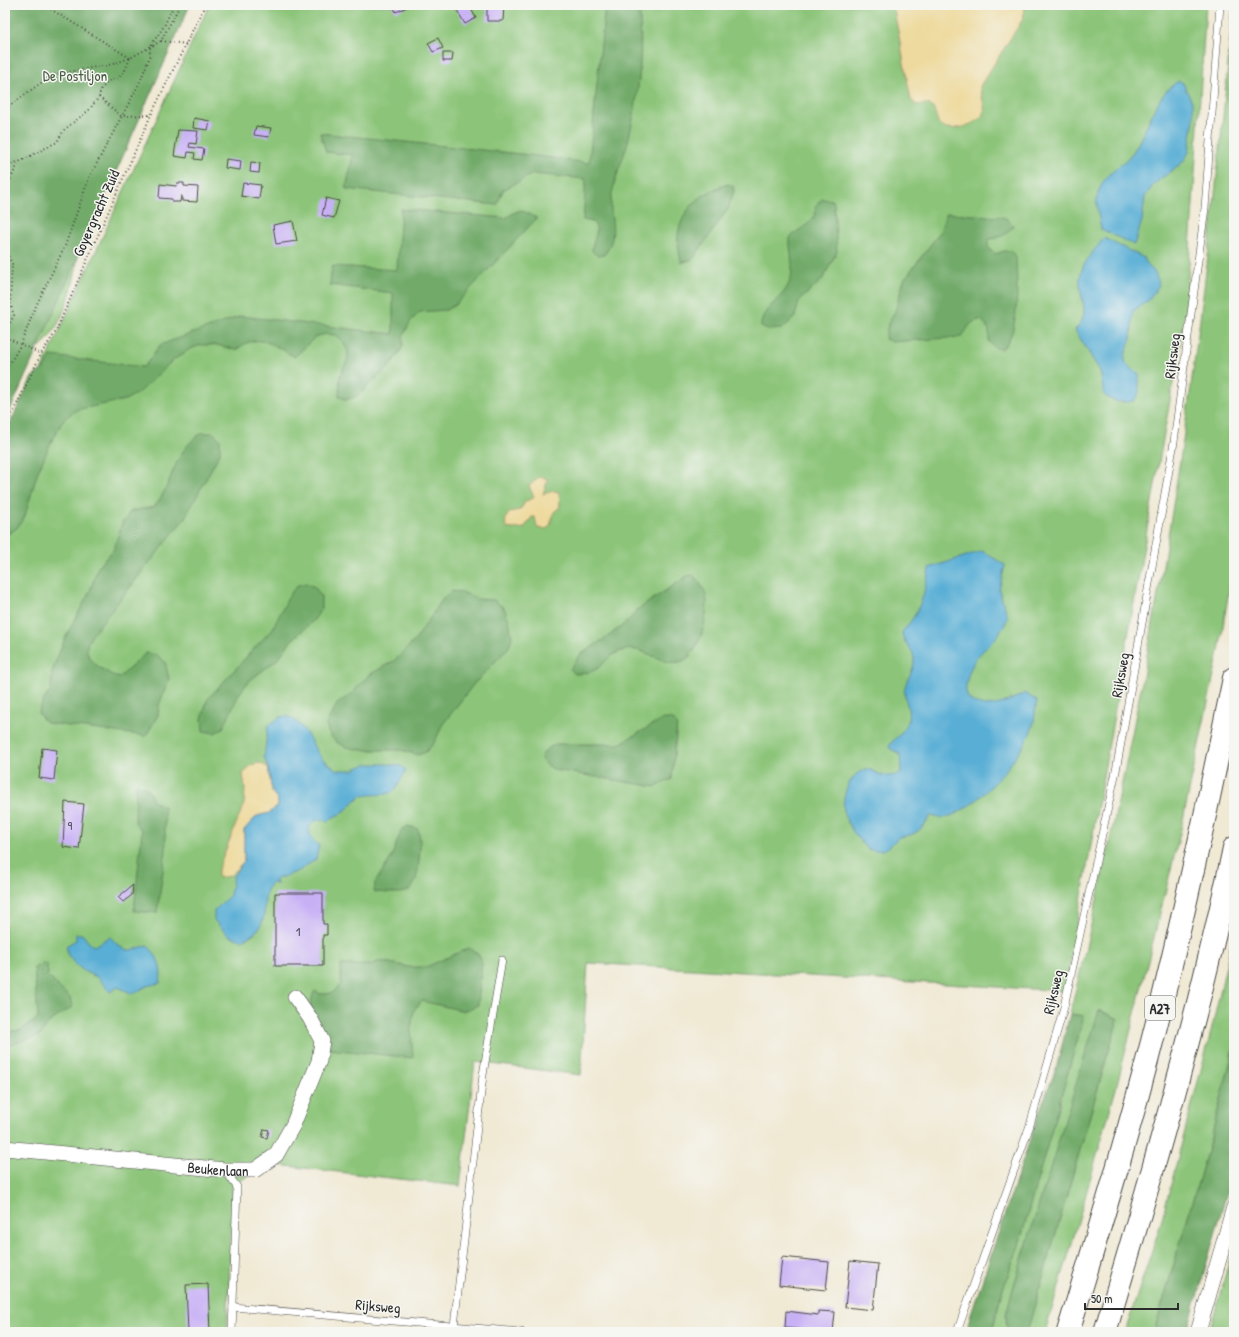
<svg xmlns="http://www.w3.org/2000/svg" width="1239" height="1337" font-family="'Patrick Hand',sans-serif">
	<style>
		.green { fill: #8cc579; stroke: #5c7852 }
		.forest { fill: #71aa69; stroke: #4e6a4a }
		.sand { fill: #eeda9e; stroke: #8c8264 }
		.water { fill: #59aed5; stroke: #426c80 }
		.building { fill: #c8b0f5 }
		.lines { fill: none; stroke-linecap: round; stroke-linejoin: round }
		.lane-casing { stroke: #494844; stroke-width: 8 }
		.street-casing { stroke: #494844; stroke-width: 16 }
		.highway-casing { stroke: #494844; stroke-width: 24 }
		.path { stroke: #494844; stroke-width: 2; stroke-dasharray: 1 3; stroke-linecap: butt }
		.lane { stroke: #fff; stroke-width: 7 }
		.street { stroke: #fff; stroke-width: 15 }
		.highway { stroke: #fff; stroke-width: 22 }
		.labels { text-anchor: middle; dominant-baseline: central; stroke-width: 3; stroke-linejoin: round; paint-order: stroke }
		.number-label { font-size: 13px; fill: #524c5e }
		.shield { fill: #f6f6f2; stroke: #686867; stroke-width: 1 }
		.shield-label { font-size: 14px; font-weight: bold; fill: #2b2b2b }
		.park-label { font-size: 15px; fill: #485942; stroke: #f6f6f2 }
		.street-label { font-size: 15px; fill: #2b2b2b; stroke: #f6f6f2 }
	</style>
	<rect width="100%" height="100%" fill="#f6f6f2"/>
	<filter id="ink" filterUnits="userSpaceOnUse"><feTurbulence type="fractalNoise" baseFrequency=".025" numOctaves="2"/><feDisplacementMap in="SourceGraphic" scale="8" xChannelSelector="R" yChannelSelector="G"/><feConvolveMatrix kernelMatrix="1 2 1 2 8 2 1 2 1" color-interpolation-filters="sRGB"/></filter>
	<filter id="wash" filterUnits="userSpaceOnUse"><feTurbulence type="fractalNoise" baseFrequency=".012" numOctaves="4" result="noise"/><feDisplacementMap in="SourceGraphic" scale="16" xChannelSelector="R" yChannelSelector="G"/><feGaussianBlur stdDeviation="0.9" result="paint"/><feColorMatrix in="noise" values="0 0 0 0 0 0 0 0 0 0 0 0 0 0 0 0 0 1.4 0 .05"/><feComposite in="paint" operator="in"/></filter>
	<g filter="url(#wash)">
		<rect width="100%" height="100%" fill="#f0e9d4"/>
		<!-- green -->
		<g class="green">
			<polygon points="209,5 1206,5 1186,310 1065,991 588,963 581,1075 475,1062 460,1186 269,1164 233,1185 227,1332 5,1332 5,449"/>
			<path d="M1233 5 1234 560 1219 651 1181 829 1117 1085 1072 1243 1045 1332H1027L1118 1019 1100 1010 1012 1292 1006 1315 1007 1332H992L1001 1294 1018 1248 1084 1016 1070 1014C1151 683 1206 345 1233 5Z"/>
			<path d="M79 248C75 279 68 316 46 341 40 347 33 352 27 358Z"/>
			<polygon points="1234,930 1234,1048 1210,1142 1154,1332 1125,1332 1160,1226 1212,1028"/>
			<polygon points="1234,1245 1234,1332 1209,1332"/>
		</g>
		<!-- forest -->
		<g class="forest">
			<polygon points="5,5 190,5 5,422"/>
			<path d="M605 5H639C643 48 640 91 630 133 626 153 616 173 612 194 607 217 621 234 604 255L598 256 592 251C592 240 601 232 593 222L583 220 586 179 533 174 503 190 497 205 346 189 353 155 326 152 320 133 530 155 589 163Z"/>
			<path d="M728 184 733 186 734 191 728 209 693 259 681 263C680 254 677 245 678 235 682 207 703 192 728 184Z"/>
			<path d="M822 199 832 200 834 203 837 252 822 280 799 301 795 317 782 329 768 330 761 327C761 306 783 301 790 281 795 266 789 253 790 238 799 227 819 223 815 206Z"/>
			<path d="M401 209 506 218 513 213 521 210 537 218 455 305 446 310 420 312 410 322 403 337V347L389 367 357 396 346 400 339 396 340 376 347 361 348 351 343 342 335 335 326 334 315 337 295 357C273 345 258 331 236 350L217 345H201L190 349 172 361 140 392 125 400 76 410 64 419 52 440 37 474 25 516 17 528 5 536V434L32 377 44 368 51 356 144 367 160 345 241 316 393 334V293L330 285 332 266 397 270Z"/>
			<path d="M946 213 1002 217 1007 219 1013 225C1008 235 1000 238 989 239L988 246 990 250 996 254 1004 251H1011L1016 258C1017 280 1021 336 1001 349L996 348 989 342V330L982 320C971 319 967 329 962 337L892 342 885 339 888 324 895 311 904 280 940 232Z"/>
			<path d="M201 433H213L220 439V453L185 518 92 635C90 639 87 643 87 647 85 662 108 673 119 678L146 653 157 655 165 662 169 679 159 705 158 715 146 736 46 723 38 713 43 701 51 690 52 672 57 658 66 636 90 591 98 567 114 549 122 523 131 511 154 507C175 482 170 456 201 433Z"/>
			<path d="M693 575C698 580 704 588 706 595 710 611 700 654 683 661 662 669 644 643 622 651 600 658 605 674 575 674L570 669 580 655 610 635 628 621 637 610 687 576Z"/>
			<polygon points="306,583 315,587 321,596 321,609 314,620 291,641 278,659 249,681 239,694 223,728 215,733 203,731 202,719 207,700 273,628 290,594 298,585"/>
			<polygon points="450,591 462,592 478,599 494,600 504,608 509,620 512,637 509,647 473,685 443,724 434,743 426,752 418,755 401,750 361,750 346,747 336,742 329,734 326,724 337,704 350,695 369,675 395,660 416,639 444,597"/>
			<polygon points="663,719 672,719 677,724 672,779 656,787 554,770 542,761 542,755 548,748 557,744 619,744"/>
			<polygon points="136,784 147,788 154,802 164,806 166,850 157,913 134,911 142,831 135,823"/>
			<path d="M408 826 418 829C421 840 420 849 419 860 416 897 407 894 374 892L375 883 391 858 402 829Z"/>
			<polygon points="469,948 479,955 482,963 478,1005 464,1011 422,1001 414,1010 411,1029 413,1058 329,1049 326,1034 310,1007 313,994 315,991 321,994 332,993 341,984 341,965 370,965 380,961 409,967 426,967"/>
			<polygon points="43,963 47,964 48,976 70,998 72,1007 48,1023 41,1035 5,1046 5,1032 21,1030 38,1018 34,968"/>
			<polygon points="1099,1010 1118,1019 1027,1332 1007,1332 1006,1315 1012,1292"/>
			<polygon points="1070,1014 1084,1016 1018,1248 1001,1294 992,1332 965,1332 1041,1107 1056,1069"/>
			<polygon points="1234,1048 1234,1168 1187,1332 1154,1332 1210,1142"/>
		</g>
		<!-- sand -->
		<g class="sand">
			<path d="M900 5H1025L1023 19 980 86C980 94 986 106 984 112 981 124 948 135 939 124 936 119 936 111 932 107 929 103 922 104 917 105L911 100 894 10Z"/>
			<path d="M539 477 548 479 543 494 553 491 559 492 560 507 554 512 550 526 546 529 537 528 535 517H532L524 528 514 529 506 528C504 516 508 511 520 510L525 502 534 497 529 486Z"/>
			<path d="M259 763 268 767C270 780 270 789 278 800V806L269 813 257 816 244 830V861L230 876 218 878V869L244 804 245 789 243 774 251 765Z"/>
		</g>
		<!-- water -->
		<g class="water">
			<path d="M1179 81 1183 83 1193 104 1194 118 1189 152 1183 162 1154 184 1145 197 1142 221 1134 245 1101 229C1099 216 1094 204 1099 190 1105 173 1123 166 1133 152 1149 129 1154 94 1179 81Z"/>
			<path d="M1104 238 1144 258 1148 266 1155 272 1159 285 1149 300 1133 311C1132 319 1132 333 1131 339 1124 359 1119 361 1139 374V393L1134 401C1122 403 1115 403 1104 395L1100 371 1075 330C1093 312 1078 298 1080 278 1081 263 1096 249 1104 238Z"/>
			<path d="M982 551 1005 565 999 590 1008 617C1004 629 996 638 987 647 983 651 978 655 975 660 969 671 959 694 973 702 990 712 1010 700 1025 693L1037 701C1035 710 1035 720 1032 729 1021 757 974 814 942 818 939 818 934 816 930 816 923 829 915 836 899 837 886 850 887 851 868 850 862 843 855 836 851 828 848 824 844 816 844 811 841 796 850 772 867 769 872 767 880 782 901 773L900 754 889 748C891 739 900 737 904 729 915 712 902 700 905 687 907 678 914 671 914 661 915 648 902 644 902 632 921 611 924 595 929 568Z"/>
			<path d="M287 716C304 723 309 739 318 753 322 760 330 765 337 770H353L366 764H387L401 766 406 770C392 801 390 792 360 796L344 812 332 818 328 822C310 813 301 835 319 845L316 859 299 871 277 879 274 881 278 884 271 883C256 904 277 927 241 940L228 935 214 920V911L230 895 233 876 244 861V830L257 816 269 813 278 806V800L272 792 268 767 264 757 268 726 280 717Z"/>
			<path d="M76 934H82L90 944 94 946 110 937C125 952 126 953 147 945 158 955 163 968 160 983L147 986 133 994 118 987 110 992 97 977 85 972 75 964 68 955 66 946 76 940Z"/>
		</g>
		<g id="blocks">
			<!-- building -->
			<g class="building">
				<polygon points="392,5 412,5 396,12"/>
				<polygon points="454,5 469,5 476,18 465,24"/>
				<polygon points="487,5 504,5 503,21 487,21"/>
				<polygon points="438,38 443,48 433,52 428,43"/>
				<polygon points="443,53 453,53 452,61 443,61"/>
				<polygon points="194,118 210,121 208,130 193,128"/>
				<polygon points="256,126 271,128 269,137 254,135"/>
				<polygon points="178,130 198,131 196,144 190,143 189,147 204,149 202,160 194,159 195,153 188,152 187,158 174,156"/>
				<polygon points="226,159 241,161 240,170 225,168"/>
				<polygon points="251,162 260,163 259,173 250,172"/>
				<polygon points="177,183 184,183 184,186 198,187 197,202 182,201 182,196 181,196 180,202 172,202 172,199 159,198 160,184 176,186"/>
				<polygon points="243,183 261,185 259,199 241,196"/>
				<polygon points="326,198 339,201 334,218 322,215"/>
				<polygon points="293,221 297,241 276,244 273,225"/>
				<polygon points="42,748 57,750 54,780 39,778"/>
				<polygon points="65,802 84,804 79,849 63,847"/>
				<polygon points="133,885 132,895 123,902 118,897"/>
				<polygon points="275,893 323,893 323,924 327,924 327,935 323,935 323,966 275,966"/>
				<polygon points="264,1129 269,1130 267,1138 262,1137"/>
				<polygon points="782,1257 829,1262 826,1290 779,1285"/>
				<polygon points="850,1261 878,1264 873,1310 845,1307"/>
				<polygon points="208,1284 210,1332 188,1332 186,1285"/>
				<polygon points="786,1311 818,1315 818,1311 835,1312 833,1332 785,1328"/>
			</g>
		</g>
	</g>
	<g filter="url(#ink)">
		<use href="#blocks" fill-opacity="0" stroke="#494844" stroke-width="1"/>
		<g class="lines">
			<!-- lane casing -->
			<g class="lane-casing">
				<g id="lane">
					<polyline points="225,1170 237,1187 232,1332"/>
					<polyline points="233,1307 521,1332"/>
					<polyline points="454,1326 483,1075 502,960"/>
					<polyline points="957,1332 1030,1125 1063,1011 1116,771 1174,442 1205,208 1220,5"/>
				</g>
			</g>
			<!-- street casing -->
			<g class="street-casing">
				<g id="street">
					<path id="s1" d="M5 1148 225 1170H255L276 1155 293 1125 319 1061 322 1041 310 1018 295 997"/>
					<polyline points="1198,1332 1234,1207"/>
				</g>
			</g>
			<!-- highway casing -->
			<g class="highway-casing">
				<g id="highway">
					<path d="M1068 1332C1099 1230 1130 1129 1156 1026 1185 911 1210 795 1234 678"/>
					<path d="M1105 1332C1153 1172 1200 1011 1234 848"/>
				</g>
			</g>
			<!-- path -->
			<g class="path">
				<polyline points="44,5 130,58"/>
				<polyline points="161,41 187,44"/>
				<polyline points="99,97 121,116 151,115"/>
				<polyline points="5,109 52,75 113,64 130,58 161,41 180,5"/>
				<polyline points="5,168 17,162"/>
				<path d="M5 190 19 162 57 142 64 130 89 110 99 97 101 89 110 80C124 78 125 70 130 58"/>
				<polyline points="5,249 12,264 10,303 14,315 6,331 5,337"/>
				<polyline points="5,337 41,354"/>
				<polyline points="5,372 21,344 34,310 65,246 89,178 139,84 150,56 150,47 164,26 174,5"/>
				<polyline points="5,429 41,354 55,333 151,115 205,5"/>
			</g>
			<!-- lane -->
			<use href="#lane" class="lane"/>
			<!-- street -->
			<use href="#street" class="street"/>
			<!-- highway -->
			<use href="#highway" class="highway"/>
		</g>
	</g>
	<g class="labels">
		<!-- number labels -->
		<g class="number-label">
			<text x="70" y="825">9</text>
			<text x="298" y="931">1</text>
		</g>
		<!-- shield labels -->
		<rect class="shield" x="1145" y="996" width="30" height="24" rx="3"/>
		<g class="shield-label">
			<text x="1160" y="1008">A27</text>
		</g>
		<!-- park labels -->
		<g class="park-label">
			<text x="75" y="75">De Postiljon</text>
		</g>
		<!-- street labels -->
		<g class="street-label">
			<text transform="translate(96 213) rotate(-66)">Goyergracht Zuid</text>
			<text transform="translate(1172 356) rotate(-83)">Rijksweg</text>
			<text transform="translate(1120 675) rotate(-80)">Rijksweg</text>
			<text transform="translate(1053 992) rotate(-77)">Rijksweg</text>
			<text stroke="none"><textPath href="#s1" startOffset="214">Beukenlaan</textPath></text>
			<text transform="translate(378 1306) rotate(5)">Rijksweg</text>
		</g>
	</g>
	<!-- margin -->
	<rect width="1239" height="1337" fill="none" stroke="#f6f6f2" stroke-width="20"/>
	<!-- scale -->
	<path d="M1085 1303v6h93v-6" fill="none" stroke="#2b2b2b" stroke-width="2"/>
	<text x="1091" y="1303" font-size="12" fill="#2b2b2b" stroke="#f6f6f2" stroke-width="3" paint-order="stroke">50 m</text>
</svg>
